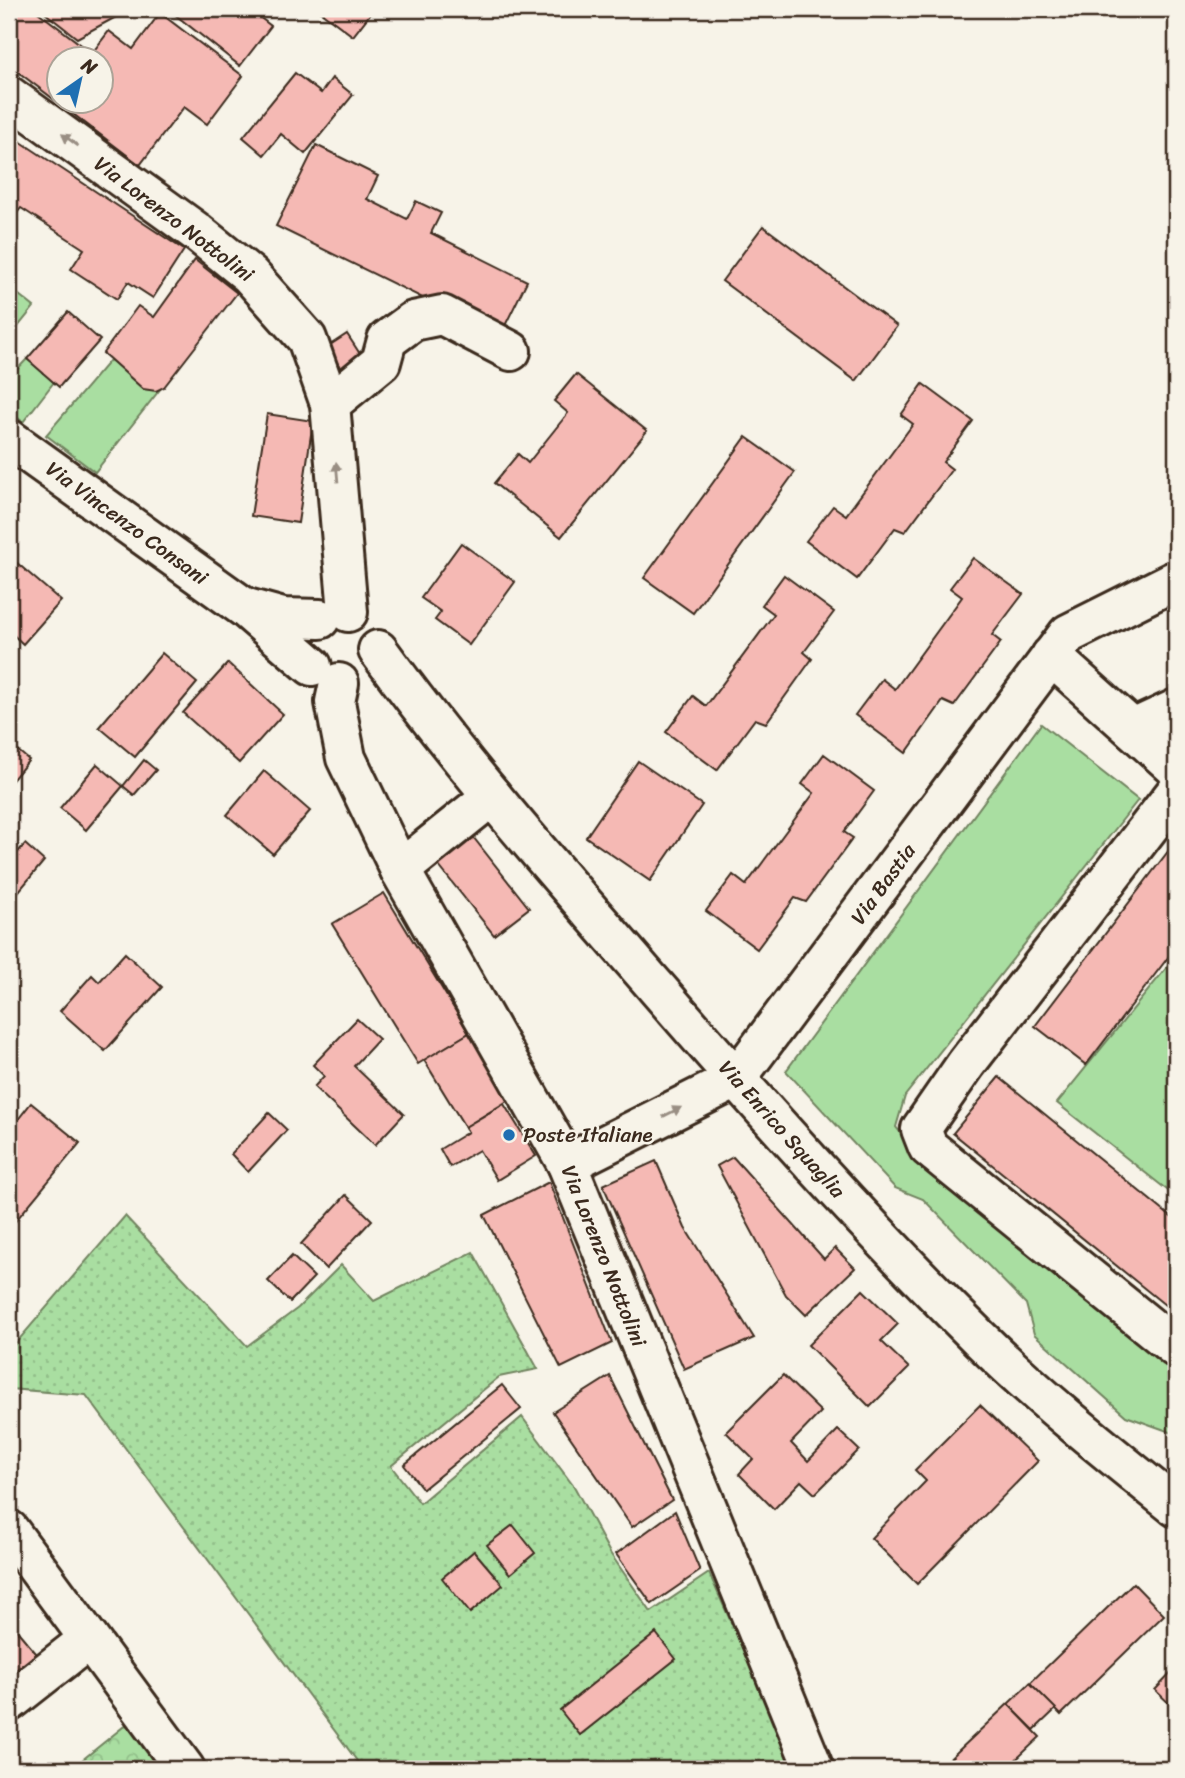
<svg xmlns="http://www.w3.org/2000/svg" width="1185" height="1778" font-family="Sriracha,sans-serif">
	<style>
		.grass { fill: #a9dea1; stroke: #728460; stroke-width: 2 }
		.park { fill: url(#park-crowns); stroke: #728460; stroke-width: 2 }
		.garden { fill: url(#garden-dots); stroke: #728460; stroke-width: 2 }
		.building { fill: #f5b9b4; stroke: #3b2a1e; stroke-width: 2; fill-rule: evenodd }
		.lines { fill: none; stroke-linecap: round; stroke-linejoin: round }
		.minor-casing { stroke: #3b2a1e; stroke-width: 44 }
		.minor { stroke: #f7f3e8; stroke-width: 38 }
		.oneway { fill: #998e83 }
		.poi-dot { fill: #1f6fb2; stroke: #f7f3e8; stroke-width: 2.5 }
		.labels { text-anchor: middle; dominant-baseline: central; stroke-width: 5; stroke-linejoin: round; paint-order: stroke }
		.street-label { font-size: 21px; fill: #3b2a1e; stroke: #f7f3e8 }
		.poi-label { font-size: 21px; fill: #3b2a1e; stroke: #f7f3e8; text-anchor: start }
	</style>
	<defs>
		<pattern id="park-crowns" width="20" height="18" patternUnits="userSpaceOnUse" patternTransform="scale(1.75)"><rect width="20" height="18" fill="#a9dea1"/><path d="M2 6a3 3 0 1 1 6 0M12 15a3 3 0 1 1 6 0" fill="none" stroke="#92bf8a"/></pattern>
		<pattern id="garden-dots" width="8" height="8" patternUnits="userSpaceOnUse" patternTransform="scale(1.75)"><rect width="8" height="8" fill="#a9dea1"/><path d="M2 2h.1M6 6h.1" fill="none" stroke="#92bf8a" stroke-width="1.8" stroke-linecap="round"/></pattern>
	</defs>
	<rect width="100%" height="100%" fill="#f7f3e8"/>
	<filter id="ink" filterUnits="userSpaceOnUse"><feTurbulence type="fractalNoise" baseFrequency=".0143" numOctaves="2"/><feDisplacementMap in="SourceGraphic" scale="14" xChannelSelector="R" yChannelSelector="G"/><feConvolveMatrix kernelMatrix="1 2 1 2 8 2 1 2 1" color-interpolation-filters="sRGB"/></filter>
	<g filter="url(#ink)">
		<!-- grass -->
		<g class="grass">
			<polygon points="9,287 34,307 9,338"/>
			<polygon points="27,359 54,382 23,422 9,411 9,378"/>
			<polygon points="110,360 161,388 95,472 46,435"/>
			<polygon points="1041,724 1138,800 905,1096 896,1127 915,1151 1176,1366 1176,1434 1126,1416 1034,1334 1026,1304 923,1199 895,1188 786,1071"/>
			<polygon points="1176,956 1176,1197 1057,1103"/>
		</g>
		<!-- park -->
		<polygon class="park" points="128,1723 163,1769 71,1769"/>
		<!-- garden -->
		<polygon class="garden" points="125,1216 247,1346 298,1308 341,1265 374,1301 473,1252 538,1369 499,1377 391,1466 420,1503 522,1417 575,1488 610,1553 651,1612 709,1573 797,1769 363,1769 86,1395 9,1389 9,1351"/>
		<!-- building -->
		<g class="building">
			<path d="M9 9H34L92 53 109 31 133 49 160 13 243 76 207 124 184 107 140 165 9 65ZM60 60H102V102H60Z"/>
			<polygon points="40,9 106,9 116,17 77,38"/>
			<polygon points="176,9 249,9 271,26 240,66 173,13"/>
			<polygon points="317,9 374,9 353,36"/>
			<polygon points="295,73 321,93 332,78 353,95 305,154 281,134 264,155 243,137"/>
			<polygon points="9,134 184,250 153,298 128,282 117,299 71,269 84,249 21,208 13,218 9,215"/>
			<polygon points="316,145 378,176 367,199 407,219 416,201 441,213 431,233 527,281 500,336 276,226"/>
			<polygon points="763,226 897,326 856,381 722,281"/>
			<polygon points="195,260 237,293 164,387 156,391 143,389 103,353 138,306 154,317"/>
			<polygon points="68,312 100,340 59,387 27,359"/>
			<polygon points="347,334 362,357 342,370 327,347"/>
			<polygon points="576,374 647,431 561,537 494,483 518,454 528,463 568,413 554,401"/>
			<polygon points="923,384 973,421 943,462 952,469 905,532 895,528 857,579 806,541 833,506 846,515 913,424 901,415"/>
			<polygon points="267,414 313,421 298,523 251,516"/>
			<polygon points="746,437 795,472 693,613 644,578"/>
			<polygon points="461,543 515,582 469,645 435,620 441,612 421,598"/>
			<polygon points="9,556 61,601 23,644 9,631"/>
			<polygon points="973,558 1023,594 992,635 1001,642 954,706 943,701 906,753 855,715 882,679 895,689 962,597 950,588"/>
			<polygon points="784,575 834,612 804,652 812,659 766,723 755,719 717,770 666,732 693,696 706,706 774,614 762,605"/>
			<polygon points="162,653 197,683 135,757 99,727"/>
			<polygon points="228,663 283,714 239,763 183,713"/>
			<polygon points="9,743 29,760 9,784"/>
			<polygon points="824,754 874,791 844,832 853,838 806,902 795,898 757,949 706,911 733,875 746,885 814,793 802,784"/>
			<polygon points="144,760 156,770 134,795 123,786"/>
			<polygon points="638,761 702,805 650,881 586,837"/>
			<polygon points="97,764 123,786 86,830 60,808"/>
			<polygon points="264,771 310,811 273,854 227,815"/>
			<polygon points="466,828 529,908 494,935 431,856"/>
			<polygon points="1176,841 1176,947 1086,1065 1035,1026"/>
			<polygon points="25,844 44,861 9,903 9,858 11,860"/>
			<polygon points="384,893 469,1033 418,1064 332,924"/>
			<polygon points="125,953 162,987 105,1051 60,1011 92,975 99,982"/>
			<polygon points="357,1019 379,1039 354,1066 404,1114 375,1145 314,1087 324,1076 313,1065"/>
			<polygon points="469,1033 509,1100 465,1127 424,1060"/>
			<polygon points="999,1077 1176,1221 1176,1314 953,1133"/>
			<polygon points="31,1103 80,1143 9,1229 9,1116 16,1122"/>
			<polygon points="504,1104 536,1156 497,1180 479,1150 450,1167 440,1149 468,1132 465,1127"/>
			<polygon points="269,1113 287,1130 248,1172 231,1154"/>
			<polygon points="733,1157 824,1259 835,1248 855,1268 806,1315 786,1295 717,1166"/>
			<polygon points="656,1161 685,1228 754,1338 684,1369 603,1185"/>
			<polygon points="549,1182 612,1343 561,1368 484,1215"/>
			<polygon points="346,1195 372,1220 326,1269 301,1244"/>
			<polygon points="292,1256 314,1277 290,1302 268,1281"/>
			<polygon points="863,1290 898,1324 881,1341 909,1368 870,1407 808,1345"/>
			<polygon points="783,1375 821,1412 791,1443 808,1461 838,1430 859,1450 815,1494 801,1481 774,1509 739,1474 753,1459 726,1432"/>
			<polygon points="610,1376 672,1500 632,1527 553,1412"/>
			<polygon points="502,1385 521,1409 423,1489 404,1465"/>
			<polygon points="980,1405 1038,1461 917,1584 871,1538 926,1481 915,1470"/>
			<polygon points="675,1511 700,1571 652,1604 616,1554"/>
			<polygon points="513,1525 535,1553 510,1574 487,1545"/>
			<polygon points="474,1551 503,1585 470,1613 442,1578"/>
			<polygon points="1133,1583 1164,1615 1061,1715 1030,1683"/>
			<polygon points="9,1621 41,1659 9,1687"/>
			<polygon points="656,1633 676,1659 580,1735 560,1710"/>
			<polygon points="1176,1668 1176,1710 1155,1690"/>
			<polygon points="1030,1683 1056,1709 1034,1730 1008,1704"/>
			<polygon points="1008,1704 1040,1737 1006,1769 939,1769"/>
		</g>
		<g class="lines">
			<!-- minor casing -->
			<g class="minor-casing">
				<g id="minor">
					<polyline points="9,96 198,233 250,275 307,339 330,404 348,612"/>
					<polyline points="330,404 381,362 387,340 413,321 442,315 511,351"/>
					<polyline points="9,439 245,608 312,666"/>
					<polyline points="247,608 283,618 320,619"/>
					<path d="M378 650C464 768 560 877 656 987 760 1107 866 1226 979 1338 1041 1399 1109 1453 1176 1507"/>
					<polyline points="1051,656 1176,768"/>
					<polyline points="339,683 335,702 346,758 400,870 567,1164 814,1769"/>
					<polyline points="1133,729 1176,709"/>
					<polyline points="1176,792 966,1064 921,1129 928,1147 1176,1348"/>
					<polyline points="400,870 492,796"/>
					<polyline points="567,1164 736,1079 1068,634 1176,580"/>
					<polyline points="9,1530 185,1769"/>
					<polyline points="9,1702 89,1639"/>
				</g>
			</g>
			<!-- minor -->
			<use href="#minor" class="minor"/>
		</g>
		<!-- one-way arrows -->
		<defs><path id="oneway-solid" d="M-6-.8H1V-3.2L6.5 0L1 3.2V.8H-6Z" transform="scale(1.75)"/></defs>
		<g class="oneway">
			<use href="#oneway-solid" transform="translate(70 140) rotate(-144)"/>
			<use href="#oneway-solid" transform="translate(337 472) rotate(-95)"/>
			<use href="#oneway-solid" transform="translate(672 1112) rotate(-27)"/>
		</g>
	</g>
	<!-- markers -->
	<circle class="poi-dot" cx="509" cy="1135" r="7"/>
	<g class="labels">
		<!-- street labels -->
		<g class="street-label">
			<text transform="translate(174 219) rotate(37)">Via Lorenzo Nottolini</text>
			<text transform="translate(127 523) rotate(36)">Via Vincenzo Consani</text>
			<text transform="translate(883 884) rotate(-54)">Via Bastia</text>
			<text transform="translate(782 1129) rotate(48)">Via Enrico Squaglia</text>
			<text transform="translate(604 1256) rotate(68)">Via Lorenzo Nottolini</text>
		</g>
		<!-- poi labels -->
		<g class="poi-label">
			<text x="523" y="1135">Poste Italiane</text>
		</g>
	</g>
	<!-- margin -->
	<rect width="1185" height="1778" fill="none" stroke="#f7f3e8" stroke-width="35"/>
	<rect x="18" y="18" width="1150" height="1743" fill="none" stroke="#3b2a1e" stroke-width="2.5" filter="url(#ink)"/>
	<!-- north arrow -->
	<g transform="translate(80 80) rotate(34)"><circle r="33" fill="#f7f3e8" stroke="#aca397" stroke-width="2"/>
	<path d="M0-5L12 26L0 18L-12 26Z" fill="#1f6fb2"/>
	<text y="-10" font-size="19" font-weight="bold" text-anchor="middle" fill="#3b2a1e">N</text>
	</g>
</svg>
